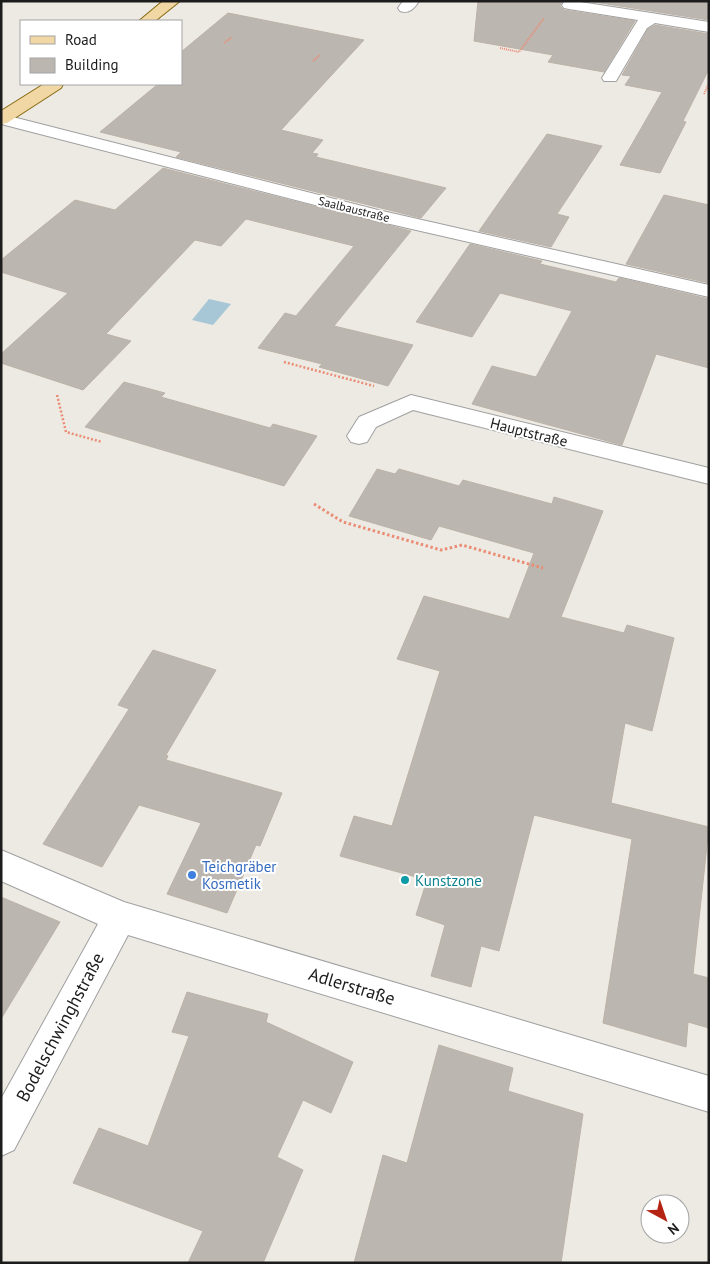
<svg xmlns="http://www.w3.org/2000/svg" width="710" height="1264" font-family="'PT Sans',sans-serif">
	<style>
		.water { fill: #a7c7d6 }
		.building { fill: #bcb6b0; stroke: #bcb2a7 }
		.lines { fill: none; stroke-linecap: round; stroke-linejoin: round }
		.minor-casing { stroke: #a0a0a0; stroke-width: 2 }
		.major-casing { stroke: #85690f; stroke-width: 2 }
		.path-far2 { stroke: #eb8c75; stroke-width: 2; stroke-dasharray: 1 1; stroke-linecap: butt }
		.path-far1 { stroke: #eb8c75; stroke-width: 2.5; stroke-dasharray: 2 2; stroke-linecap: butt }
		.path { stroke: #eb8c75; stroke-width: 3; stroke-dasharray: 2.5 2.5; stroke-linecap: butt }
		.minor { fill: #fff; fill-rule: evenodd }
		.major { fill: #f1d7a3; fill-rule: evenodd }
		.shop-dot { fill: #3f7fe0; stroke: #fff; stroke-width: 2 }
		.culture-dot { fill: #0f9aa8; stroke: #fff; stroke-width: 2 }
		.labels { text-anchor: middle; dominant-baseline: central; stroke-width: 4; stroke-linejoin: round; paint-order: stroke }
		.far-street-label { font-size: 12px; fill: #1c1c1c; stroke: #fff }
		.street-label { font-size: 15px; fill: #1c1c1c; stroke: #fff }
		.shop-label { font-size: 15px; fill: #366cbe; stroke: #fff; text-anchor: start }
		.culture-label { font-size: 15px; fill: #0d838f; stroke: #fff; text-anchor: start }
		.near-street-label { font-size: 18px; fill: #1c1c1c; stroke: #fff }
	</style>
	<rect width="100%" height="100%" fill="#eceae3"/>
	<!-- water -->
	<polygon class="water" points="209,299 231,304 213,325 192,320"/>
	<!-- building -->
	<g class="building">
		<polygon points="478,1 562,1 560,6 564,10 635,21 604,72 548,62 553,55 474,41"/>
		<polygon points="588,1 709,1 709,20"/>
		<polygon points="228,13 364,40 281,130 323,140 312,153 318,154 316,157 446,188 421,218 176,157 181,152 100,132 158,84 181,84 181,52"/>
		<polygon points="655,25 709,34 709,69 683,121 686,122 660,173 620,165 662,92 625,85 631,76 622,75 648,29"/>
		<polygon points="547,134 602,146 557,214 569,217 551,247 479,231"/>
		<polygon points="163,168 411,231 334,326 413,345 388,386 319,367 322,364 258,348 285,313 296,316 354,246 246,219 221,246 195,240 106,334 131,341 83,390 1,363 1,354 68,293 1,272 1,260 75,200 115,210"/>
		<polygon points="664,195 709,205 709,283 626,264"/>
		<polygon points="470,244 542,261 540,264 616,282 619,278 709,299 709,368 656,354 622,445 472,404 492,366 536,377 572,311 500,293 472,337 416,322"/>
		<polygon points="124,382 165,393 161,397 270,428 273,424 317,436 284,486 85,427"/>
		<polygon points="377,469 395,474 399,469 459,486 463,480 552,504 554,497 603,511 561,617 624,633 627,625 674,638 652,731 625,723 611,803 709,827 693,974 709,978 709,1028 688,1022 686,1047 603,1023 632,839 534,815 499,951 481,946 471,987 431,976 445,925 416,915 427,880 340,856 354,816 392,826 440,671 397,659 424,596 509,619 534,553 439,526 431,540 349,516"/>
		<polygon points="153,650 216,670 166,755 168,756 166,760 282,793 260,846 256,845 227,913 167,894 201,823 139,805 102,867 43,844 129,709 118,705"/>
		<polygon points="1,897 60,922 1,1019"/>
		<polygon points="187,992 268,1014 266,1022 353,1062 331,1113 303,1100 277,1157 303,1170 263,1263 188,1263 203,1231 73,1183 99,1128 148,1146 189,1036 172,1032"/>
		<polygon points="439,1045 513,1068 508,1091 583,1114 561,1263 354,1263 383,1155 407,1163"/>
	</g>
	<g class="lines">
		<!-- minor casing -->
		<g class="minor-casing">
			<g id="minor">
				<path d="M403 1H419C414 9 409 14 400 11L398 8Z"/>
				<polygon points="574,1 709,22 709,32 655,23 647,28 616,81 604,81 602,78 638,20 569,9 564,8 562,5 564,2"/>
				<polygon points="1,114 378,210 709,285 709,297 377,221 1,124"/>
				<polygon points="411,395 709,468 709,484 413,410 376,427 367,442 359,444 351,442 347,436 359,417"/>
				<polygon points="1,850 124,902 709,1076 709,1112 128,935 14,1150 1,1156 1,1099 98,924 1,881"/>
			</g>
		</g>
		<!-- major casing -->
		<g class="major-casing">
			<g id="major">
				<polygon points="163,1 180,1 155,21 139,21"/>
				<polygon points="44,84 63,84 61,88 7,123 1,124 1,111"/>
			</g>
		</g>
		<!-- path-far2 -->
		<g class="path-far2">
			<polyline points="224,43 232,37"/>
			<polyline points="500,48 519,52 544,18"/>
			<polyline points="313,61 320,55"/>
			<polyline points="704,94 709,83"/>
		</g>
		<!-- path-far1 -->
		<g class="path-far1">
			<polyline points="284,362 374,386"/>
			<polyline points="57,395 66,432 102,442"/>
		</g>
		<!-- path -->
		<polyline class="path" points="314,504 343,522 441,550 462,545 543,568"/>
		<!-- minor -->
		<use href="#minor" class="minor"/>
		<!-- major -->
		<use href="#major" class="major"/>
	</g>
	<!-- markers -->
	<circle class="shop-dot" cx="192" cy="875" r="5"/>
	<circle class="culture-dot" cx="405" cy="880" r="5"/>
	<g class="labels">
		<!-- far-street labels -->
		<g class="far-street-label">
			<text transform="translate(354 209) rotate(14)">Saalbaustraße</text>
		</g>
		<!-- street labels -->
		<g class="street-label">
			<text transform="translate(529 432) rotate(14)">Hauptstraße</text>
		</g>
		<!-- shop labels -->
		<g class="shop-label">
			<text x="202" y="866">Teichgräber<tspan x="202" dy="17">Kosmetik</tspan></text>
		</g>
		<!-- culture labels -->
		<g class="culture-label">
			<text x="415" y="880">Kunstzone</text>
		</g>
		<!-- near-street labels -->
		<g class="near-street-label">
			<text transform="translate(352 986) rotate(17)">Adlerstraße</text>
			<text transform="translate(60 1027) rotate(-62)">Bodelschwinghstraße</text>
		</g>
	</g>
	<!-- border -->
	<rect width="710" height="1264" fill="none" stroke="#1c1c1c" stroke-width="5"/>
	<!-- legend -->
	<rect x="20" y="20" width="162" height="65" fill="#ffffff" stroke="#a4a4a4"/>
	<rect x="30" y="36" width="25" height="8" fill="#f1d7a3" stroke="#a4a4a4"/>
	<text x="65" y="45" font-size="15" fill="#1c1c1c">Road</text>
	<rect x="30" y="58" width="25" height="15" fill="#bcb6b0" stroke="#a4a4a4"/>
	<text x="65" y="70" font-size="15" fill="#1c1c1c">Building</text>
	<!-- north arrow -->
	<g transform="translate(665 1219) rotate(140)"><circle r="24" fill="#ffffff" stroke="#a4a4a4"/>
	<path d="M0-4L9 19L0 12L-9 19Z" fill="#b42314"/>
	<text y="-8" font-size="14" font-weight="bold" text-anchor="middle" fill="#1c1c1c">N</text>
	</g>
</svg>
